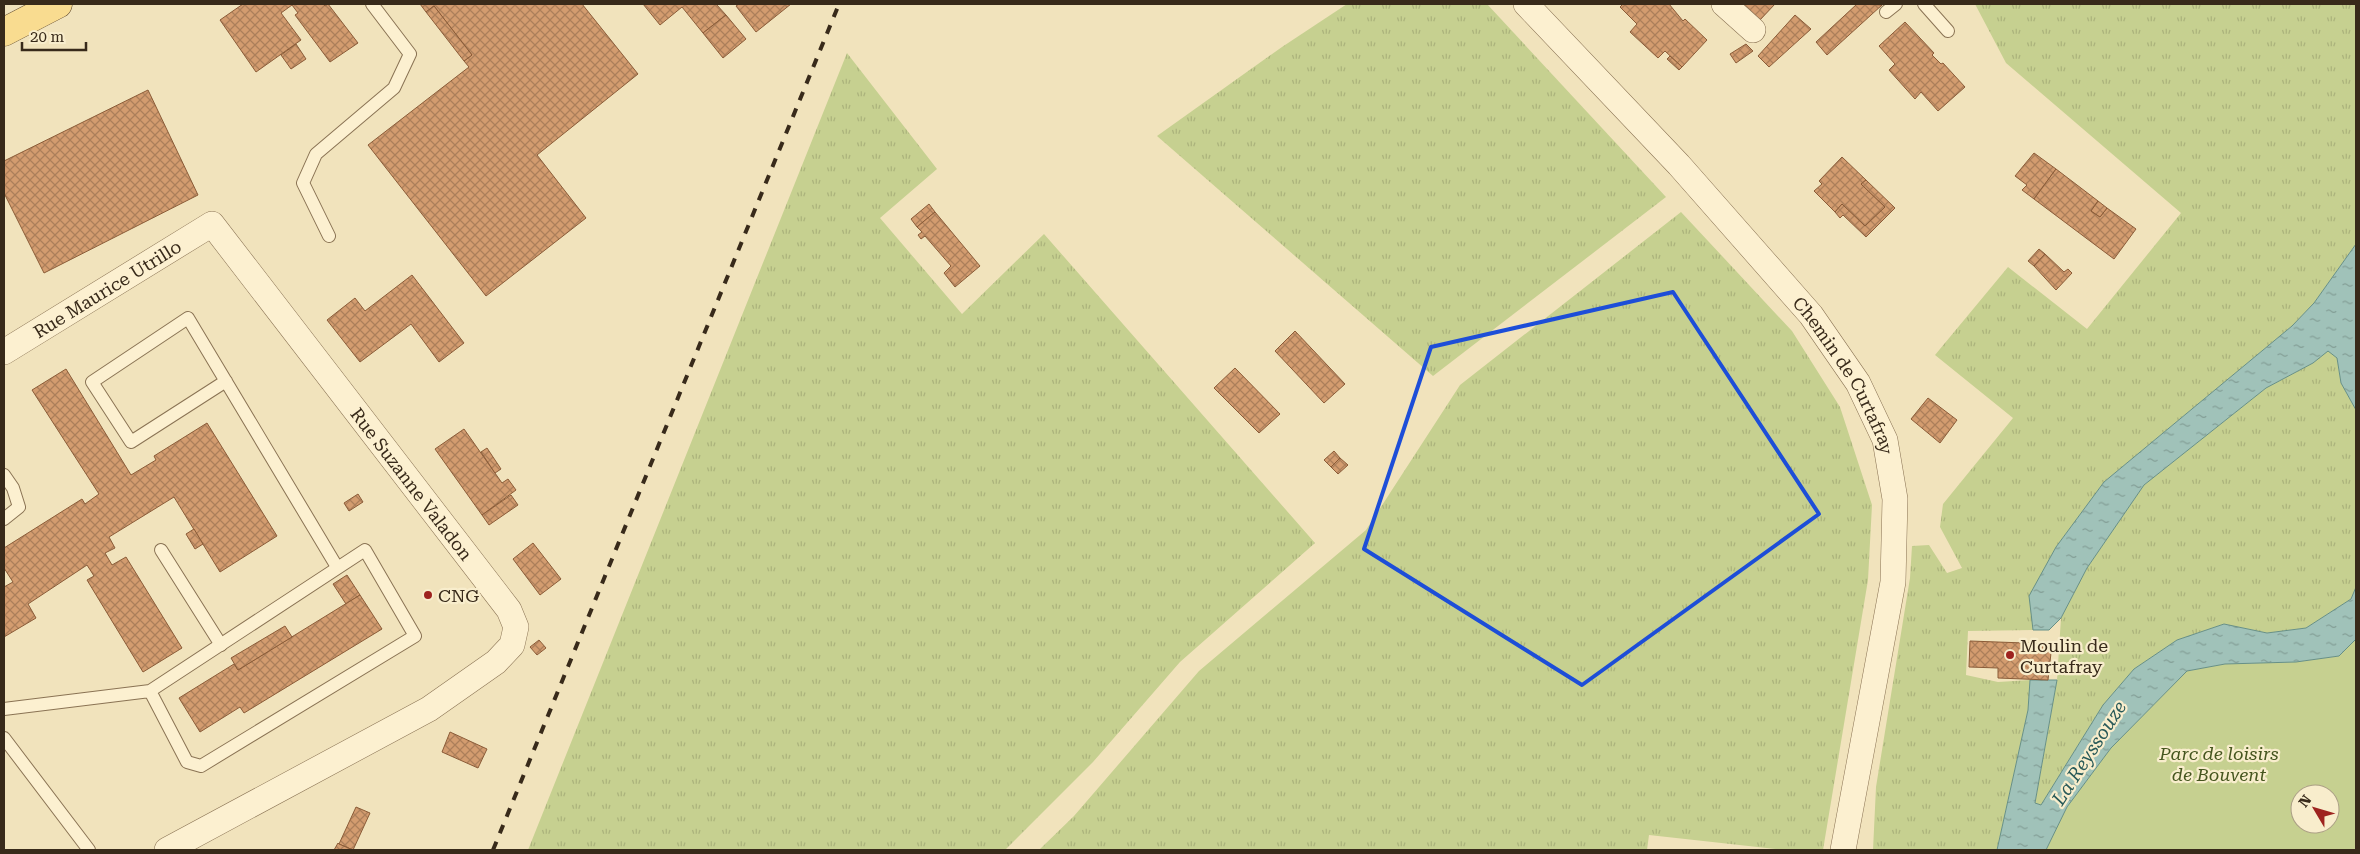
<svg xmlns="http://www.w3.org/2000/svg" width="2360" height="854" font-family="'Roboto Serif',serif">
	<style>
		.grass { fill: url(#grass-tufts) }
		.park { fill: #c6d090; fill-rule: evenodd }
		.water { fill: url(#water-ripples); stroke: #679087 }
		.building { fill: url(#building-cross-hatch); stroke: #8b5c38 }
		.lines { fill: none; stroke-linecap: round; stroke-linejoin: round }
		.service-casing { stroke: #8a7354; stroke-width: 14 }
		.minor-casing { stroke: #8a7354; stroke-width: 26 }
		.primary-casing { stroke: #574029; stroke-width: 29 }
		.service { stroke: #fcf0d0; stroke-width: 12 }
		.minor { stroke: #fcf0d0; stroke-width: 25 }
		.primary { stroke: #f9dc90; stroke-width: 28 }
		.rail { stroke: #382a1a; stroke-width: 4; stroke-dasharray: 9 9; stroke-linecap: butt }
		.marked { fill: none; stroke: #1d4ed8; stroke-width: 4; stroke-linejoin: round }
		.poi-dot { fill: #9e231f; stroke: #f8edcc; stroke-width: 2 }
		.labels { text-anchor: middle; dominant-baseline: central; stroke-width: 4.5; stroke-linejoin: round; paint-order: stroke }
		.street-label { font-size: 18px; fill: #382a1a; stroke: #f8edcc }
		.poi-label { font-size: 18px; fill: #382a1a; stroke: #f8edcc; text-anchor: start }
		.park-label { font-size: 18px; font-style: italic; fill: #46561f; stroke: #f8edcc }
		.water-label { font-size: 19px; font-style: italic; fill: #285958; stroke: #f8edcc }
	</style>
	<defs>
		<pattern id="grass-tufts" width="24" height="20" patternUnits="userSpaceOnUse" patternTransform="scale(1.25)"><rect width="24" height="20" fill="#c6d090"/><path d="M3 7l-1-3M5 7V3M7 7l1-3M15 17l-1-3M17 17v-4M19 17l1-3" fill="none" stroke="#abb37c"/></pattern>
		<pattern id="water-ripples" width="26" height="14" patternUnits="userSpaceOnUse" patternTransform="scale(1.25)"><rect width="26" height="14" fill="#a0c2b9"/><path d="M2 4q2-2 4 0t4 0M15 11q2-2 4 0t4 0" fill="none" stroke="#839e96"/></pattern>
		<pattern id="building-cross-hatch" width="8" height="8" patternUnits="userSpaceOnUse" patternTransform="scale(1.25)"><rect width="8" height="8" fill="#d39c6f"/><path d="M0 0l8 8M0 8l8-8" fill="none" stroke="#ac7f5a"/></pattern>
	</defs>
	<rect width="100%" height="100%" fill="#f1e3bc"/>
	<!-- grass -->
	<g class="grass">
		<polygon points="1347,4 1487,4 1666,197 1433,376 1157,136 1282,47"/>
		<polygon points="1975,4 2356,4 2356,244 2314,303 2292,326 2104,482 2056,547 2031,593 2033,630 1968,631 1966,675 1998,682 2030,680 2028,710 1997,850 1873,850 1876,787 1910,578 1912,546 1929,545 1947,573 1962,568 1940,527 1943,504 2013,418 1935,355 2008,267 2087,329 2181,213 2006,63"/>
		<polygon points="847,53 937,169 880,218 962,314 1044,234 1315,543 1180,662 1093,762 1005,850 528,850"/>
		<polygon points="1681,212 1792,331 1840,407 1872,505 1868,580 1823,850 1784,850 1649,835 1647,850 1039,850 1074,816 1199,671 1366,530 1460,385"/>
		<polygon points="2328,350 2337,358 2341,383 2356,410 2356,587 2351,599 2306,628 2267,633 2224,624 2177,640 2134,669 2103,705 2041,805 2035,804 2057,680 2061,618 2087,568 2144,485 2266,388 2313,363"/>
	</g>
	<!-- park -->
	<path class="park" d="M2356 639V850H2046L2067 807 2111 748 2187 671 2225 664 2296 662 2339 656ZM2300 794H2330V824H2300Z"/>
	<!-- water -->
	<g class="water">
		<polygon points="2356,244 2356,410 2341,383 2337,358 2328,351 2313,363 2266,388 2144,485 2087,568 2061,618 2049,630 2033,630 2029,596 2056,547 2104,482 2292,326 2314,303"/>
		<polygon points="2356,587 2356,639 2339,656 2296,662 2225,664 2187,671 2111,748 2067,807 2046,850 1997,850 2028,710 2030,680 2057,680 2035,803 2041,805 2103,705 2134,669 2177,640 2224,624 2267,633 2306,628 2351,599"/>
	</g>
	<!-- building -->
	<g class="building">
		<polygon points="243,4 323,4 325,6 328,4 358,43 330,62 295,15 298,13 292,5 281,13 301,40 256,72 220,20"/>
		<polygon points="420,4 582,4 638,74 537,155 586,218 486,296 368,145 469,67 464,61 472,55 434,6 426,12"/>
		<polygon points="643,4 716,4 726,15 703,33 682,7 660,25"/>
		<polygon points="739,4 791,4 756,32 736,6"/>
		<polygon points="1623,4 1669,4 1683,21 1685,19 1707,40 1682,67 1665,51 1658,58 1630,32 1637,24 1620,7"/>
		<polygon points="1740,4 1775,4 1759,21"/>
		<polygon points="1857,4 1882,5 1827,55 1816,42"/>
		<polygon points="434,6 472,55 464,61 426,12"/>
		<polygon points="726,15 746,39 723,58 703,33"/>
		<polygon points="1795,15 1811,29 1769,67 1758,56"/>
		<polygon points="1905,22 1934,53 1932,55 1941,64 1943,63 1965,87 1938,111 1921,92 1915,99 1889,70 1895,64 1879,46"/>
		<polygon points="296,44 306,59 291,69 281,55"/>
		<polygon points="1746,44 1753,51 1736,63 1730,54"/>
		<polygon points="1670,56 1682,67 1679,70 1667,59"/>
		<polygon points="148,90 198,195 44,273 4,193 4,161"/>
		<polygon points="2034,153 2056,169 2034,199 2022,190 2027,185 2015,176"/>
		<polygon points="1842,157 1866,180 1861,184 1885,207 1865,226 1842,204 1835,212 1814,191 1822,184 1819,181"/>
		<polygon points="2056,169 2098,201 2091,211 2100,217 2107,208 2136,229 2114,259 2034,199"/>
		<polygon points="1866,180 1895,208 1866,237 1843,215 1840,218 1835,212 1842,204 1865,226 1885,207 1861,184"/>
		<polygon points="2098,201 2107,208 2100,217 2091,211"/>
		<polygon points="929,204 935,212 917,227 911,219"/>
		<polygon points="935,212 980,266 955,287 944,273 951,266 925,236 921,239 918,235 922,232 917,227"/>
		<polygon points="2039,249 2045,254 2034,266 2028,261"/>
		<polygon points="2045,254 2064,272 2068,269 2072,273 2056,290 2034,266"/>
		<polygon points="412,275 464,343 439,362 411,324 360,362 327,320 355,298 365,311"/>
		<polygon points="1295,331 1345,384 1324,403 1275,351"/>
		<polygon points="1235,368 1280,414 1259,433 1214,388"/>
		<polygon points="66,369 131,475 156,460 154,456 207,423 277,536 220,572 174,497 109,537 115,548 105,553 112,565 126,557 182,648 143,672 87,580 94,576 87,565 28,604 36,618 4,637 4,587 13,582 4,568 4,548 82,499 85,504 99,494 32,390"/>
		<polygon points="1928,398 1957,420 1940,443 1911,419"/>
		<polygon points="464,429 502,483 508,479 516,490 482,515 435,449"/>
		<polygon points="487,448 501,469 495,473 481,452"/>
		<polygon points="1334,451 1340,458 1331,467 1324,460"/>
		<polygon points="1340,458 1348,465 1338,474 1331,467"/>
		<polygon points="358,494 363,502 349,511 344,503"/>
		<polygon points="511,495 518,505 489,525 482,515"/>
		<polygon points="194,529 203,544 195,549 186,534"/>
		<polygon points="533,543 561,579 540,595 513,559"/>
		<polygon points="347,575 360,595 346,604 333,584"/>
		<polygon points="360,595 382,629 244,713 240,707 200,732 179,698 234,664 238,670"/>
		<polygon points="285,626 292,637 238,670 231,658"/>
		<polygon points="539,640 546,648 537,655 530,647"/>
		<polygon points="1970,641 2052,644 2048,680 1998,678 1998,668 1969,667"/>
		<polygon points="450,732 487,749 478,768 442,752"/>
		<polygon points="356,807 370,813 353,850 339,844"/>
		<polygon points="338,843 339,844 353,850 334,850"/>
	</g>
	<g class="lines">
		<!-- service casing -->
		<g class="service-casing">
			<g id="service">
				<polyline points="1924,4 1948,31"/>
				<polyline points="1886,12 1896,4"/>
				<polyline points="329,236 303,183 316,154 394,88 410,54 372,4"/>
				<polyline points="226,381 131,442 92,382 188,318 337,567"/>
				<polyline points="4,475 13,488 19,507 4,519"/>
				<polyline points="161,550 221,645"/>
				<polyline points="4,709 150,691 365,550 415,636 201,766 187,762 150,691"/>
				<polyline points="4,738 89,850"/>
			</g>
		</g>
		<!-- minor casing -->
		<g class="minor-casing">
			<g id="minor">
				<path id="s1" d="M1526 4 1679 165 1811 315 1858 383 1885 440 1895 499 1893 582 1843 850"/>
				<polyline points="1724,4 1753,30"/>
				<path id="s2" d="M4 352 212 224 509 610 516 627 512 645 496 662 429 709 167 850"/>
			</g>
		</g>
		<!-- primary casing -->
		<g class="primary-casing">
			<polyline id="primary" points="4,32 58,4"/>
		</g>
		<!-- service -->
		<use href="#service" class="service"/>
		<!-- minor -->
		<use href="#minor" class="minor"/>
		<!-- primary -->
		<use href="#primary" class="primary"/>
		<!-- rail -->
		<polyline class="rail" points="493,850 839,4"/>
	</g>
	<!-- marked area -->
	<path class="marked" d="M1673 292 1819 514 1582 685 1364 549 1431 347Z"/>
	<!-- markers -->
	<g class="poi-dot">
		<circle cx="428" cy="595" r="5"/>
		<circle cx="2010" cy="655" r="5"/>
	</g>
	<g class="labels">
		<!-- street labels -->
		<g class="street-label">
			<text stroke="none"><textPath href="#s2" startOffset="121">Rue Maurice Utrillo</textPath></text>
			<text stroke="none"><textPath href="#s1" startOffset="491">Chemin de Curtafray</textPath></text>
			<text stroke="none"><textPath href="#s2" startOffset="572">Rue Suzanne Valadon</textPath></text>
		</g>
		<!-- poi labels -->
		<g class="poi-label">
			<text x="438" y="595">CNG</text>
			<text x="2020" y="645">Moulin de<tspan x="2020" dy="21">Curtafray</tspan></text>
		</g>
		<!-- park labels -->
		<g class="park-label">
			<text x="2219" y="753">Parc de loisirs<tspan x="2219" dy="21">de Bouvent</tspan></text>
		</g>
		<!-- water labels -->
		<g class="water-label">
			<text transform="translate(2089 753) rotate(-57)">La Reyssouze</text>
		</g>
	</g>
	<!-- border -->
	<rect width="2360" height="854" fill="none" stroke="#382a1a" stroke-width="10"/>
	<!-- north arrow -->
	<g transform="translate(2315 809) rotate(308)"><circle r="24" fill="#f8edcc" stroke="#ab9f85"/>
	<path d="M0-4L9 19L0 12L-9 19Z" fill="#9e231f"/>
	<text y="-8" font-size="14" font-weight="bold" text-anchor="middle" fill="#382a1a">N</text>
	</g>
	<!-- scale -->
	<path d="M22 42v8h64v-8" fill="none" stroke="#382a1a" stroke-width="2.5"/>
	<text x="30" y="42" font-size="15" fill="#382a1a" stroke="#f8edcc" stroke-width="4" paint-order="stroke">20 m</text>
</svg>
